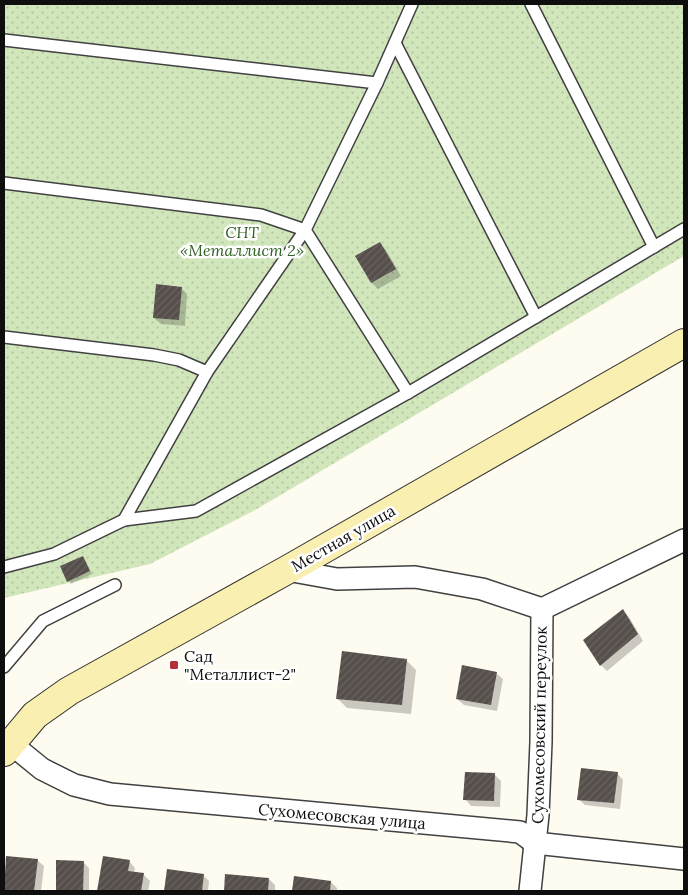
<svg xmlns="http://www.w3.org/2000/svg" width="688" height="895" font-family="Lora,serif">
	<style>
		.garden { fill: url(#garden-dots) }
		.shadow { fill: #0003 }
		.building { fill: url(#building-hatch) }
		.lines { fill: none; stroke-linecap: round; stroke-linejoin: round }
		.lane-casing { stroke: #414141; stroke-width: 14 }
		.street-casing { stroke: #414141; stroke-width: 24 }
		.secondary-casing { stroke: #303030; stroke-width: 30 }
		.lane { stroke: #fff; stroke-width: 11 }
		.street { stroke: #fff; stroke-width: 21 }
		.secondary { stroke: #f9efb0; stroke-width: 28 }
		.poi-dot { fill: #b43039; stroke: #fff; stroke-width: 2 }
		.labels { text-anchor: middle; dominant-baseline: central; stroke-width: 5; stroke-linejoin: round; paint-order: stroke }
		.park-label { font-size: 16px; font-style: italic; fill: #316123; stroke: #fff }
		.street-label { font-size: 16px; fill: #0e0e0e; stroke: #fff }
		.poi-label { font-size: 16px; fill: #0e0e0e; stroke: #fff; text-anchor: start }
	</style>
	<defs>
		<pattern id="garden-dots" width="8" height="8" patternUnits="userSpaceOnUse" patternTransform="scale(1.25)"><rect width="8" height="8" fill="#d2e6bc"/><path d="M2 2h.1M6 6h.1" fill="none" stroke="#b3c4a0" stroke-width="1.8" stroke-linecap="round"/></pattern>
		<pattern id="building-hatch" width="6" height="6" patternUnits="userSpaceOnUse" patternTransform="scale(1.25)"><rect width="6" height="6" fill="#564f4b"/><path d="M-1 1l2-2M0 6l6-6M5 7l2-2" fill="none" stroke="#696461"/></pattern>
	</defs>
	<rect width="100%" height="100%" fill="#fefbf0"/>
	<!-- garden -->
	<polygon class="garden" points="4,4 684,4 684,256 257,509 150,564 4,598"/>
	<!-- shadow -->
	<g class="shadow">
		<polygon points="380,243 386,250 401,276 378,289 372,283 357,257"/>
		<polygon points="181,288 187,294 185,326 161,324 154,318"/>
		<polygon points="85,560 92,574 71,584 69,581"/>
		<polygon points="623,611 629,617 643,641 607,671 601,665"/>
		<polygon points="406,660 416,670 411,714 347,708 338,699"/>
		<polygon points="496,673 503,679 497,711 464,705 457,699"/>
		<polygon points="617,773 623,780 620,809 585,805 578,799"/>
		<polygon points="495,775 501,781 500,807 471,806 465,799"/>
		<polygon points="7,857 37,860 44,866 41,891 4,891"/>
		<polygon points="104,857 129,861 135,868 134,873 144,875 150,881 148,891 99,891"/>
		<polygon points="83,862 89,868 89,891 58,891 57,890"/>
		<polygon points="168,871 203,875 209,881 208,891 166,891"/>
		<polygon points="226,875 269,879 275,885 275,891 225,891"/>
		<polygon points="295,878 331,882 337,888 337,891 294,891"/>
	</g>
	<!-- building -->
	<g class="building">
		<polygon points="380,242 396,269 371,283 355,256"/>
		<polygon points="156,284 182,287 179,320 153,318"/>
		<polygon points="83,556 90,571 67,582 60,566"/>
		<polygon points="623,609 638,634 600,666 583,640"/>
		<polygon points="342,651 407,659 402,705 336,699"/>
		<polygon points="462,665 497,672 491,705 456,699"/>
		<polygon points="581,768 618,772 614,803 577,800"/>
		<polygon points="465,772 495,773 494,801 463,800"/>
		<polygon points="6,856 38,859 34,891 4,891"/>
		<polygon points="103,856 130,860 128,871 144,873 141,891 97,891"/>
		<polygon points="56,860 84,861 83,891 56,890"/>
		<polygon points="167,869 204,874 202,891 164,891"/>
		<polygon points="225,874 269,878 268,891 224,891"/>
		<polygon points="294,876 331,881 330,891 292,891"/>
	</g>
	<g class="lines">
		<!-- lane casing -->
		<g class="lane-casing">
			<g id="lane">
				<polyline points="531,4 654,247"/>
				<polyline points="4,40 377,83"/>
				<polyline points="395,43 536,317"/>
				<polyline points="4,183 261,215 305,230 408,393"/>
				<polyline points="4,337 154,355 179,360 207,372"/>
				<polyline points="124,520 196,511 408,393 684,229"/>
				<polyline points="4,567 54,554 124,520 207,372 305,230 377,83 412,4"/>
				<polyline points="4,667 43,621 115,585"/>
			</g>
		</g>
		<!-- street casing -->
		<g class="street-casing">
			<g id="street">
				<polyline points="287,570 337,579 415,577 482,589 542,609 541,742 538,815 530,891"/>
				<polyline points="542,609 684,540"/>
				<polyline points="10,743 42,769 74,785 110,794 520,832 535,843 684,859"/>
			</g>
		</g>
		<!-- secondary casing -->
		<g class="secondary-casing">
			<polyline id="secondary" points="4,752 35,715 69,691 287,570 684,343"/>
		</g>
		<!-- lane -->
		<use href="#lane" class="lane"/>
		<!-- street -->
		<use href="#street" class="street"/>
		<!-- secondary -->
		<use href="#secondary" class="secondary"/>
	</g>
	<!-- markers -->
	<rect class="poi-dot" x="169" y="660" width="10" height="10" rx="2.5"/>
	<g class="labels">
		<!-- park labels -->
		<g class="park-label">
			<text x="242" y="232">СНТ<tspan x="242" dy="18">«Металлист 2»</tspan></text>
		</g>
		<!-- street labels -->
		<g class="street-label">
			<text transform="translate(343 538) rotate(-30)">Местная улица</text>
			<text transform="translate(539 725) rotate(-89)">Сухомесовский переулок</text>
			<text transform="translate(342 816) rotate(5)">Сухомесовская улица</text>
		</g>
		<!-- poi labels -->
		<g class="poi-label">
			<text x="184" y="656">Сад<tspan x="184" dy="18">"Металлист-2"</tspan></text>
		</g>
	</g>
	<!-- border -->
	<rect width="688" height="895" fill="none" stroke="#0e0e0e" stroke-width="10"/>
</svg>
